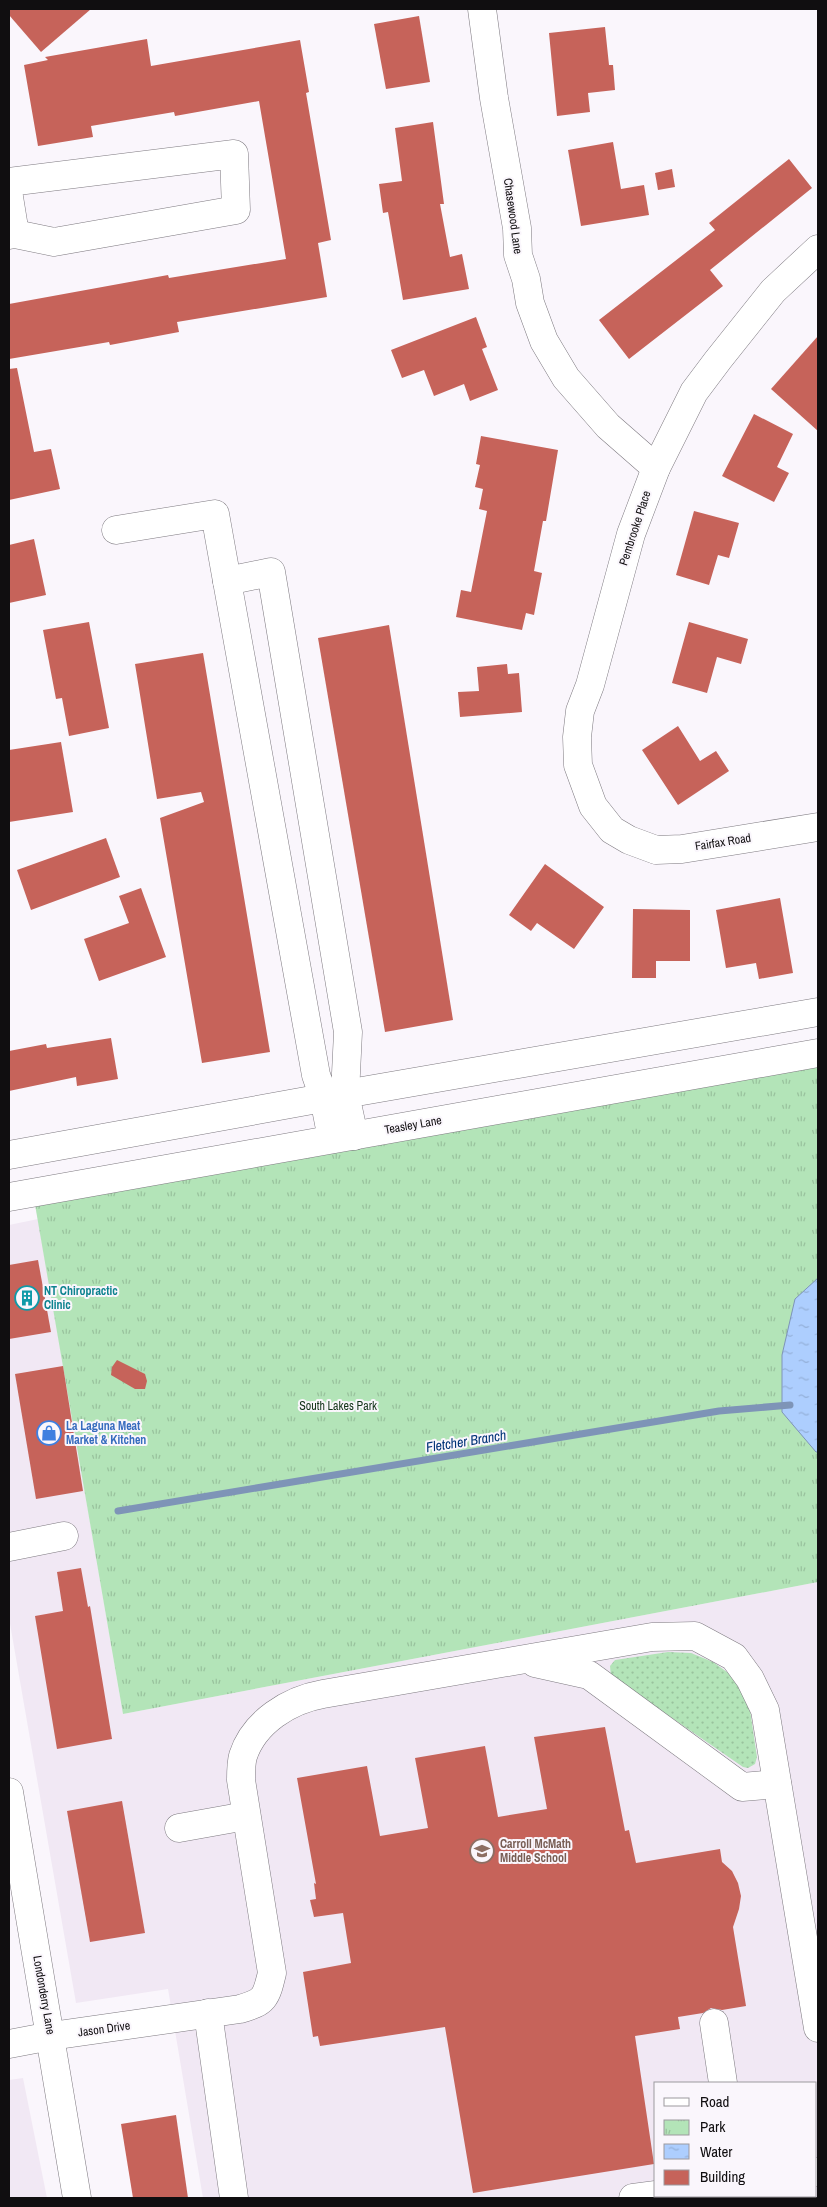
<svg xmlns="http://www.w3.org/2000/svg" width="827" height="2207" font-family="'Archivo Narrow',sans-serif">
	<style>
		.built { fill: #f1e8f4; fill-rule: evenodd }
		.grass { fill: url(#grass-dots) }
		.park { fill: url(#park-tufts) }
		.water { fill: url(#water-ripples); stroke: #7e94b7 }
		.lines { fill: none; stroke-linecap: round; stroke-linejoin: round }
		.stream { stroke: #7e94b7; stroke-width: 7 }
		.building { fill: #c6635a }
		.minor-casing { stroke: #7e7a80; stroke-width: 29 }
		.major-casing { stroke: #7e7a80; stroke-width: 29 }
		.minor { stroke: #fff; stroke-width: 28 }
		.major { stroke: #fff; stroke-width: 28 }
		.labels { text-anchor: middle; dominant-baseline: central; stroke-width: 4; stroke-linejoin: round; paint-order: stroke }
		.street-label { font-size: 12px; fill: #100e10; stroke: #faf6fc }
		.culture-label { font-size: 12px; font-weight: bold; fill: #0d838f; stroke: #faf6fc; text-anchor: start }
		.park-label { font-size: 12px; fill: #133419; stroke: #faf6fc }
		.shop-label { font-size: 12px; font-weight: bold; fill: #366cbe; stroke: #faf6fc; text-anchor: start }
		.education-label { font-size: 12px; font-weight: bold; fill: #785e54; stroke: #faf6fc; text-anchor: start }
		.water-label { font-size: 14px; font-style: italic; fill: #037; stroke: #faf6fc }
	</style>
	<defs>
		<pattern id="grass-dots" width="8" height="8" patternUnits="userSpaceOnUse" patternTransform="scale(1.25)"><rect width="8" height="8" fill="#b3e4b8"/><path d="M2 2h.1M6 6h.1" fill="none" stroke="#99c29d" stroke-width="1.8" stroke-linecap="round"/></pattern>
		<pattern id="park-tufts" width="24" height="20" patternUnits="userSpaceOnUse" patternTransform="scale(1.25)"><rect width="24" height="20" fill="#b3e4b8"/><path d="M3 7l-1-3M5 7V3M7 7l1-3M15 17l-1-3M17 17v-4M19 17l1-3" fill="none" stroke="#99c29d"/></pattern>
		<pattern id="water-ripples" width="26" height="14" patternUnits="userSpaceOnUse" patternTransform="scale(1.25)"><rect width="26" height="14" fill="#adcefe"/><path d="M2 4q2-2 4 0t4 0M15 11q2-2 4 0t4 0" fill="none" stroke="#94b0d9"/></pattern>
	</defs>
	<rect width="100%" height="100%" fill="#faf6fc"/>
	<!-- built -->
	<g class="built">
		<path d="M38 1219 123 1714 818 1582V2198H203L168 1989 76 2003 9 1618V1225ZM656 2083H816V2196H656Z"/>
		<polygon points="23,2078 47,2198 9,2198 9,2080"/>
	</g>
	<!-- grass -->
	<polygon class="grass" points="668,1652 691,1653 713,1662 734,1677 750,1710 757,1757 755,1764 748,1768 743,1767 611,1676 610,1666 615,1660"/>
	<!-- park -->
	<polygon class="park" points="818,1053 818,1582 123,1714 33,1193"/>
	<!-- water -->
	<polygon class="water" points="818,1278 818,1452 816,1452 782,1412 782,1355 795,1299"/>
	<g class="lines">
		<!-- stream -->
		<polyline class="stream" points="118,1511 719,1411 790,1405"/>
	</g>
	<!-- building -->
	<g class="building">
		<polygon points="9,9 91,9 41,52 9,15"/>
		<polygon points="419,16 430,82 386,89 374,24"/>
		<polygon points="605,27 609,65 613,65 615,90 588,93 590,112 557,116 549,33"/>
		<polygon points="147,39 151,66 300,40 309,92 306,93 331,240 318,243 327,297 177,322 179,332 110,345 109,342 9,359 9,304 168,275 169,278 286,259 259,101 175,116 174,112 91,126 93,137 38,146 24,65 48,60 45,57"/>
		<polygon points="433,122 444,204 440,204 450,257 462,254 469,289 403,300 388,212 383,213 379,184 402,181 395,128"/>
		<polygon points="613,142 621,189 644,185 649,215 581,226 568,150"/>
		<polygon points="789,159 812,188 710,270 723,286 629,359 599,320 715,230 709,223"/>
		<polygon points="672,169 675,187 658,190 655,173"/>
		<polygon points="476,317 487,347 482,349 498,390 470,401 464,384 434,396 424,370 402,378 391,350"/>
		<polygon points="818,336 818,431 771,389"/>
		<polygon points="17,368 34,452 51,449 60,489 9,500 9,369"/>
		<polygon points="754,414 793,434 777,467 789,473 774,502 722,476"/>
		<polygon points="481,436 558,450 546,521 543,521 534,571 542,573 534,615 526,613 522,630 456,617 461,590 471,592 487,511 479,509 483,489 475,487 480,465 476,464"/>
		<polygon points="694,511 739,523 729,558 718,555 709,585 676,575"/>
		<polygon points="34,539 46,595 9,603 9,545"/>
		<polygon points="89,622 109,728 69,736 62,698 56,699 43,630"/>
		<polygon points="689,622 748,639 741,664 717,657 707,693 672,683"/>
		<polygon points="389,625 453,1020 385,1032 318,638"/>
		<polygon points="203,653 270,1052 202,1063 160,818 204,802 201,792 157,799 135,664"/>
		<polygon points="507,664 508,674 519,673 522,712 460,717 458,692 479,691 477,667"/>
		<polygon points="678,726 700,761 716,751 729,771 678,805 642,750"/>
		<polygon points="61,742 73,812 9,822 9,750"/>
		<polygon points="106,838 120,877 31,910 17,870"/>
		<polygon points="545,864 604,907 574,949 537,923 531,931 509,915"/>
		<polygon points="141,888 166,957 99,981 84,939 129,923 119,896"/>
		<polygon points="780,898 793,973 759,979 756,963 726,968 716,910"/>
		<polygon points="633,909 690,910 690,961 656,961 656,978 632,978"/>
		<polygon points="111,1038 118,1079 77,1086 76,1077 9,1091 9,1051 46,1044 47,1048"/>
		<polygon points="38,1260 51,1332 9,1339 9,1265"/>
		<polygon points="117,1360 145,1374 147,1381 145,1389 135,1389 111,1375 112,1367"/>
		<polygon points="63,1366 83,1491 36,1499 15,1374"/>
		<polygon points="81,1568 88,1607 90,1606 112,1739 57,1749 35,1616 63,1611 57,1572"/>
		<polygon points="605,1727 625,1831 629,1830 636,1863 720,1849 722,1862 732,1871 738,1883 741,1896 739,1909 733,1927 746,2006 722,2010 711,2008 703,2013 678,2017 680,2029 635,2036 654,2164 473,2193 445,2027 320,2046 318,2036 313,2037 303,1972 351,1963 343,1913 314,1917 310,1900 316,1899 314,1883 316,1884 297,1778 367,1766 380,1836 428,1828 415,1758 485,1746 498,1817 547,1809 534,1737"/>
		<polygon points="122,1801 145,1933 90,1942 67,1811"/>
		<polygon points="176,2115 188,2198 133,2198 121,2124"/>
	</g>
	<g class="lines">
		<!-- minor casing -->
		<g class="minor-casing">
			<g id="minor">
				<polyline points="482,9 494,98 517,228 518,255 526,279 530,303 544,341 566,378 608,426 656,468"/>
				<polyline points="9,182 234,154 236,210 54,242 15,234"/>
				<polyline points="9,197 15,234 9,235"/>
				<polyline points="818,249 773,291 718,360 694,392 656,468 631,534 590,685 580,711 577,737 578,765 593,806 612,830 629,840 656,850 682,849 818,827"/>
				<polyline points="116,530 215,514 227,581"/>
				<polyline points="332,1139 324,1098 316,1075 227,581 271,572 348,1032 345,1094 354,1136"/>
				<polyline points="9,1547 64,1536"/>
				<polyline points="535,1663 589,1675 742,1787 777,1784"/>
				<polyline points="9,1792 77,2198"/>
				<polyline points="179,1828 246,1816"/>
				<polyline points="208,2013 234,2198"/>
				<polyline points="714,2023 723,2083"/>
				<path d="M9 2044 51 2036 240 2009C265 2002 266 1998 272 1973L241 1780C241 1772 241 1763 243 1756 254 1722 289 1700 323 1694L652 1637 695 1636 734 1657 750 1679 765 1710 818 2028"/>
				<polyline points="816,2172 818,2172"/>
				<polyline points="633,2198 656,2195"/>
			</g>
		</g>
		<!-- major casing -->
		<g class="major-casing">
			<g id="major">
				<polyline points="9,1155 345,1094 818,1012"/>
				<polyline points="9,1197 818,1053"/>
			</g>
		</g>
		<!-- minor -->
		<use href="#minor" class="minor"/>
		<!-- major -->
		<use href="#major" class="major"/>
	</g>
	<!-- icons -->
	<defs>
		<g id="building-ring" transform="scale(1.25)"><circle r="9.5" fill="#faf6fc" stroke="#0f9aa8" stroke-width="1.5"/><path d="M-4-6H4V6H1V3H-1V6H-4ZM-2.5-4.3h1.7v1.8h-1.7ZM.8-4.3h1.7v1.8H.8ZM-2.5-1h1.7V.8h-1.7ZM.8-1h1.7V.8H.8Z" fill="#0f9aa8"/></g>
		<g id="shop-ring" transform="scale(1.25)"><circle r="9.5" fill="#faf6fc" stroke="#3f7fe0" stroke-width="1.5"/><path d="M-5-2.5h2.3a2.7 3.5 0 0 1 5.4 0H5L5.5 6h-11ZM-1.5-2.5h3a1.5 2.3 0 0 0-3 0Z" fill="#3f7fe0"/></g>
		<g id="school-ring" transform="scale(1.25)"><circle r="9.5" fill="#faf6fc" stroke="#8d6e63" stroke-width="1.5"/><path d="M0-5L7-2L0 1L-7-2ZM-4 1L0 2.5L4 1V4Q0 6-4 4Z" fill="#8d6e63"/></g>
	</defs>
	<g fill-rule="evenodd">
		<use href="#building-ring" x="27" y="1298"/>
		<use href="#shop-ring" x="49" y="1433"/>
		<use href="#school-ring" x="482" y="1851"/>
	</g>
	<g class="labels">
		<!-- street labels -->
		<g class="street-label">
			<text transform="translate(513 216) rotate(82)">Chasewood Lane</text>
			<text transform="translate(635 528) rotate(-72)">Pembrooke Place</text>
			<text transform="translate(723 842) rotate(-9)">Fairfax Road</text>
			<text transform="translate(413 1125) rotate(-10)">Teasley Lane</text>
			<text transform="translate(44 1995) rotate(80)">Londonderry Lane</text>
			<text transform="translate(104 2029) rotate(-8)">Jason Drive</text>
		</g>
		<!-- culture labels -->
		<g class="culture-label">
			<text x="44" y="1291">NT Chiropractic<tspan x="44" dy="14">Clinic</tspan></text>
		</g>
		<!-- park labels -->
		<g class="park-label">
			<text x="338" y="1406">South Lakes Park</text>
		</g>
		<!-- shop labels -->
		<g class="shop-label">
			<text x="66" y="1426">La Laguna Meat<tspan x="66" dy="14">Market &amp; Kitchen</tspan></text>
		</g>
		<!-- education labels -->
		<g class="education-label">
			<text x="500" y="1844">Carroll McMath<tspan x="500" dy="14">Middle School</tspan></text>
		</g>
		<!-- water labels -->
		<g class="water-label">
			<text transform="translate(466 1441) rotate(-9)">Fletcher Branch</text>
		</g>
	</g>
	<!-- border -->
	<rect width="827" height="2207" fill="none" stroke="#100e10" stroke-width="20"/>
	<!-- legend -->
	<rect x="654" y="2082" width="162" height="115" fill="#faf6fc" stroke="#9c999e"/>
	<rect x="664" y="2098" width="25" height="8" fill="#ffffff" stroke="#9c999e"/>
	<text x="700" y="2107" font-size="15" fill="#100e10">Road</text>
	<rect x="664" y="2120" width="25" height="15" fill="url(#park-tufts)" stroke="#9c999e"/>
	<text x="700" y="2132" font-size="15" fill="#100e10">Park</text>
	<rect x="664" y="2144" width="25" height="15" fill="url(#water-ripples)" stroke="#9c999e"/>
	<text x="700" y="2157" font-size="15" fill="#100e10">Water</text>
	<rect x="664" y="2170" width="25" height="15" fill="#c6635a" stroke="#9c999e"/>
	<text x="700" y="2182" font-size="15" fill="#100e10">Building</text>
</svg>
